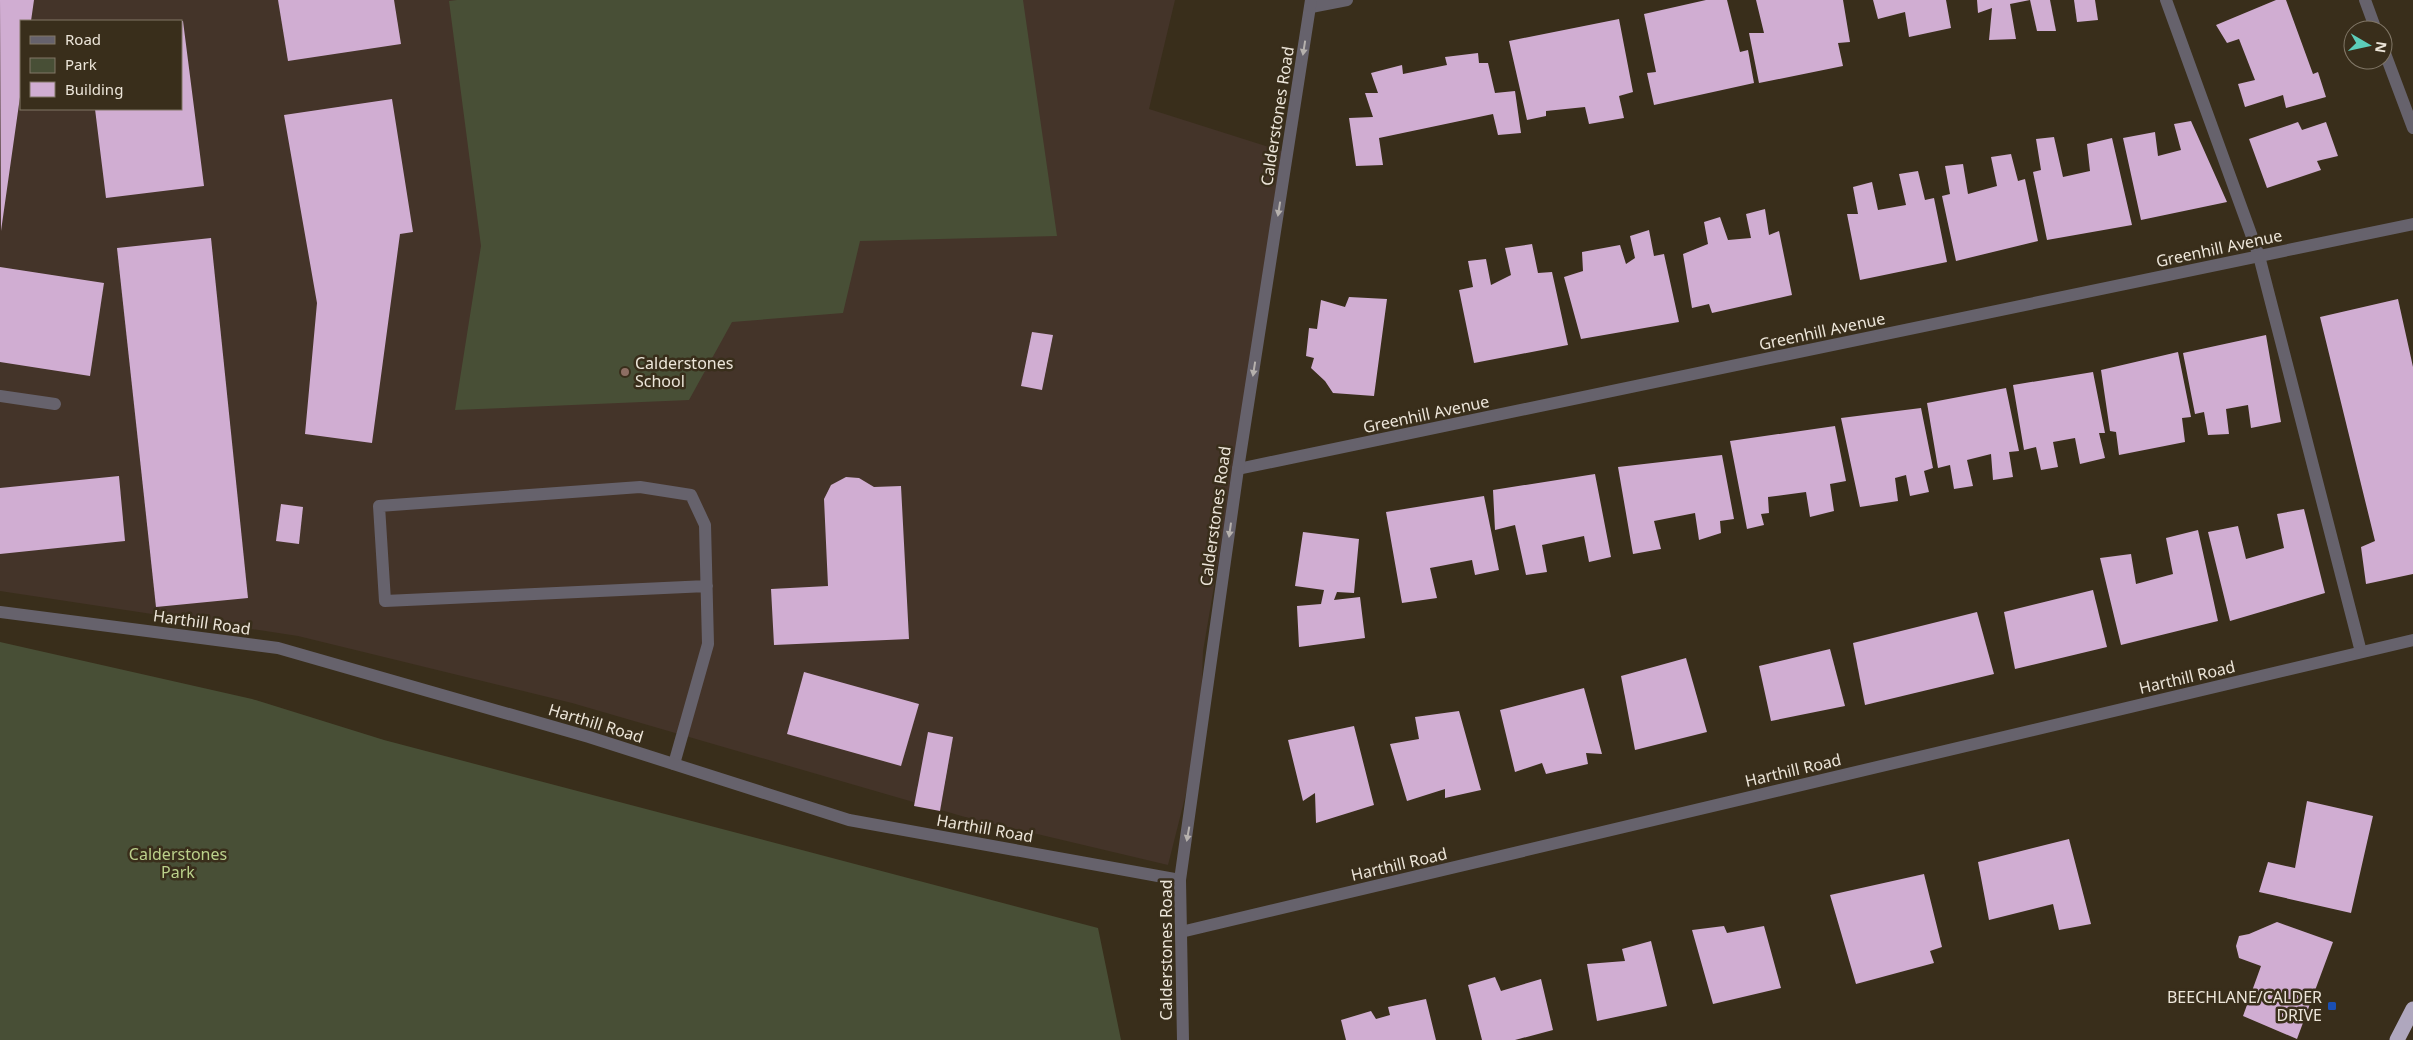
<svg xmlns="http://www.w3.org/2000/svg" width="2413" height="1040" font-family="'Noto Sans',sans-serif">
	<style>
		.commercial { fill: #443429; fill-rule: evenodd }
		.green { fill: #484f36 }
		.building { fill: #d0add2 }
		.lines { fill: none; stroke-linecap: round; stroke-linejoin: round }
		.lane { stroke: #66626c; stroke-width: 12 }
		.street { stroke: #66626c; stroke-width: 12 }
		.highway { stroke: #afa7be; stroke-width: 15 }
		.oneway { fill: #b6b1ad }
		.education-dot { fill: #8d6e63; stroke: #392e1b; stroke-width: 2 }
		.transit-dot { fill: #1a4fb4; stroke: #392e1b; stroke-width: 2 }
		.labels { text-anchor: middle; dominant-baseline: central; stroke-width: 5; stroke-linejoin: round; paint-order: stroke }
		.street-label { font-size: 16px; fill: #ece5d9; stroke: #392e1b }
		.poi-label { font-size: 16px; fill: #ece5d9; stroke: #392e1b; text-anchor: start }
		.park-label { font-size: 16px; fill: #bbd08b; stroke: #392e1b }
	</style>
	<rect width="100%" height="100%" fill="#392e1b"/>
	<!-- commercial -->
	<path class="commercial" d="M0 0H1175L1149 109 1288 153 1203 651 1200 738 1168 865 965 817 572 703 298 636 0 591ZM21 21H181V109H21Z"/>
	<!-- green -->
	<g class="green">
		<polygon points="457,0 1023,0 1057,236 860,241 843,313 732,322 689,400 455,410 481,246 449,1"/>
		<polygon points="0,642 252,699 384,740 1098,928 1121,1040 0,1040"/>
	</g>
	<!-- building -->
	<g class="building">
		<polygon points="0,0 34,0 31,21 21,21 21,90 1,231"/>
		<polygon points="278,0 394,0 401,44 288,61"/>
		<polygon points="1706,0 1727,0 1740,52 1748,50 1754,83 1654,105 1647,73 1656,72 1644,14"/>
		<polygon points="1756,0 1843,0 1850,42 1838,43 1843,66 1759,83 1749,33 1764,33"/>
		<polygon points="1873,0 1946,0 1951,28 1909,37 1905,12 1878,19"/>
		<polygon points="1977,0 2030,0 2010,4 2016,39 1989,40 1992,8 1978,13"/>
		<polygon points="2030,0 2050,0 2056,31 2037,31"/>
		<polygon points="2074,0 2095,0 2098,20 2077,22"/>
		<polygon points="2276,0 2286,0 2313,74 2318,72 2326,97 2286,108 2283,95 2245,107 2238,84 2255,80 2239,39 2227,43 2216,25"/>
		<polygon points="1619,19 1633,92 1619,96 1624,118 1589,124 1585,107 1546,111 1546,116 1527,120 1509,41"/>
		<polygon points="181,21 183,21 204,186 106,198 95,109 181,109"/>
		<polygon points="1478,53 1479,63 1488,63 1495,93 1515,91 1521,133 1498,135 1493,114 1379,138 1383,165 1356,166 1349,118 1373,117 1365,93 1378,93 1371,73 1402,65 1403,74 1447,65 1445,57"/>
		<polygon points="392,99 413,232 400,234 372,443 305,434 317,303 284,115"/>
		<polygon points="2191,121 2227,202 2141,220 2123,138 2155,132 2158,156 2181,150 2174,124"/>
		<polygon points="2298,122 2302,130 2326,122 2338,156 2317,161 2321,170 2267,188 2249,139"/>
		<polygon points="2054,137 2063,177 2090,171 2087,144 2112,138 2132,225 2047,240 2033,172 2041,170 2036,139"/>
		<polygon points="2011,154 2018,181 2025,179 2038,241 1956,261 1942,196 1950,194 1945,166 1963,164 1968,194 1997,186 1991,157"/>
		<polygon points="1918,171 1925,200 1934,198 1947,262 1860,280 1847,214 1858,214 1853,187 1872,182 1878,210 1906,205 1899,174"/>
		<polygon points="1765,209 1769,235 1779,231 1792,295 1712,313 1709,304 1692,308 1683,254 1708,244 1704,222 1720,217 1728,240 1751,238 1746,214"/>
		<polygon points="1649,230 1654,256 1664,254 1679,322 1581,339 1564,277 1583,271 1582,252 1620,245 1626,264 1635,258 1630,236"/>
		<polygon points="211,238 248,598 156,607 117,248"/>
		<polygon points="1532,244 1538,273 1552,272 1568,345 1474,363 1459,290 1473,287 1468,261 1486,259 1491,285 1511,275 1505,248"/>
		<polygon points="0,267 104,283 90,376 0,362"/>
		<polygon points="1349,297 1387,299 1374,396 1333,393 1325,381 1311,368 1314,358 1306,356 1309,328 1317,329 1321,300 1345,307"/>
		<polygon points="2398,299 2413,367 2413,574 2366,584 2361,547 2375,541 2320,317"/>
		<polygon points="1032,332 1053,335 1042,390 1021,386"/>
		<polygon points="2266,335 2281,422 2251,428 2248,405 2226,409 2229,434 2208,435 2204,412 2195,414 2183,353"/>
		<polygon points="2178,352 2191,417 2182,418 2185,442 2119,455 2116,432 2110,431 2101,370"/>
		<polygon points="2093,372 2105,433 2099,433 2105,458 2080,464 2075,438 2053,442 2058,467 2041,470 2036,447 2024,450 2013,385"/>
		<polygon points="2006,388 2019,451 2009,452 2013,477 1993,480 1991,454 1967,460 1973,486 1954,489 1950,465 1938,468 1927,403"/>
		<polygon points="1921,408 1933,468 1924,471 1929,492 1910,496 1906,475 1895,478 1898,501 1860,507 1841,418"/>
		<polygon points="1835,426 1846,481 1830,484 1834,511 1810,517 1806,492 1768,497 1769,513 1761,514 1764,525 1747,529 1730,441"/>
		<polygon points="1722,455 1734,519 1720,521 1721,533 1699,540 1695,513 1654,521 1661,549 1633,554 1618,467"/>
		<polygon points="1595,474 1611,557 1589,562 1584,536 1542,545 1547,572 1526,575 1515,525 1495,530 1493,490"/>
		<polygon points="119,476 125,541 0,554 0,488"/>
		<polygon points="846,477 859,478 874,487 901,486 909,639 774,645 771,589 828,586 824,499 831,485"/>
		<polygon points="1484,496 1499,570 1475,575 1472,560 1430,568 1437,598 1402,603 1386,512"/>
		<polygon points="281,504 303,507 299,544 276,541"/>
		<polygon points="2304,509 2325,593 2230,621 2208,532 2238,526 2246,559 2284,548 2277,514"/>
		<polygon points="2198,530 2218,621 2121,645 2100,558 2131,554 2136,584 2173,574 2166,538"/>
		<polygon points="1303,532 1359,539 1354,593 1337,592 1334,600 1360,597 1365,638 1299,647 1297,606 1321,604 1324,590 1295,586"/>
		<polygon points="2093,590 2107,647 2015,669 2004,612"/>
		<polygon points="1977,612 1994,674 1865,705 1853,643"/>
		<polygon points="1830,649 1845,706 1771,721 1759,666"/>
		<polygon points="1686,658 1707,732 1635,750 1621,676"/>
		<polygon points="804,672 919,704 901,766 787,734"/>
		<polygon points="1584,688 1602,754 1586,753 1588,764 1546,774 1542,763 1515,772 1500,710"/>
		<polygon points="1459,711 1481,790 1445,798 1445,789 1407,801 1390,744 1419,739 1415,717"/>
		<polygon points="1354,726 1374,805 1316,823 1315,793 1303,801 1288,740"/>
		<polygon points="928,732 953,737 940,811 914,806"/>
		<polygon points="2307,801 2373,816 2351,913 2259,892 2268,862 2295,868"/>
		<polygon points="2069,839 2091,924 2059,930 2053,904 1989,920 1978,862"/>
		<polygon points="1924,874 1942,947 1930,951 1934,963 1856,984 1830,895"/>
		<polygon points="2277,922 2333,942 2297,1039 2243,1016 2261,966 2239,958 2236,946 2239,936 2249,934"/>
		<polygon points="1724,926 1727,933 1764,926 1781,988 1713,1004 1692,930"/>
		<polygon points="1651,941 1667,1006 1597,1021 1587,964 1625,961 1622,949"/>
		<polygon points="1495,977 1501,991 1541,979 1553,1030 1515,1040 1482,1040 1468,985"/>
		<polygon points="1426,999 1436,1040 1346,1040 1341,1020 1371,1011 1376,1019 1390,1015 1388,1007"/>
	</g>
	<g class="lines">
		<!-- lane -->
		<g class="lane">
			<polyline points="2166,0 2259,256 2361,652"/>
			<polyline points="0,396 55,404"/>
			<polyline points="674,764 708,644 705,525 691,495 640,487 379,506 385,601 707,586"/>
		</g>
		<!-- street -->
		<g class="street">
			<polyline points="2365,0 2376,30"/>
			<polyline points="1311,7 1347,0"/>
			<polyline points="2383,48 2413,128"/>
			<polyline points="1238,469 2413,224"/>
			<polyline points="0,612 278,648 589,737 849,820 1180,880"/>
			<polyline points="1181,932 2413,640"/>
			<polyline points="1183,1040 1180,880 1238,469 1311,0"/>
		</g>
		<!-- highway -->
		<polyline class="highway" points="2397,1040 2413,1009"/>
	</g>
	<!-- one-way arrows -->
	<defs><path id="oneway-solid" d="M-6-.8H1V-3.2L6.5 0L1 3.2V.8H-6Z" transform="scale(1.25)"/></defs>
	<g class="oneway">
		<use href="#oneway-solid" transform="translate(1304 48) rotate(99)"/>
		<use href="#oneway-solid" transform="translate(1279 209) rotate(99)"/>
		<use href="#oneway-solid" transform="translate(1254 369) rotate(99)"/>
		<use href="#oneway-solid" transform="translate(1230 530) rotate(98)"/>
		<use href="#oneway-solid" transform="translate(1188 834) rotate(100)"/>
	</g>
	<!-- markers -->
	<circle class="education-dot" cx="625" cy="372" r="5"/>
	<rect class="transit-dot" x="2327" y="1001" width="10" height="10" rx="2.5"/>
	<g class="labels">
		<!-- street labels -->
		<g class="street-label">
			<text transform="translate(1277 116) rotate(-81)">Calderstones Road</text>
			<text transform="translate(2219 248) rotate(-12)">Greenhill Avenue</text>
			<text transform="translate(1822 331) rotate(-12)">Greenhill Avenue</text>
			<text transform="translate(1426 414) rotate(-12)">Greenhill Avenue</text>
			<text transform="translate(1215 516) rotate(-82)">Calderstones Road</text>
			<text transform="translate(202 622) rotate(8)">Harthill Road</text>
			<text transform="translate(2187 677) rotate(-13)">Harthill Road</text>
			<text transform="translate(596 723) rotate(17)">Harthill Road</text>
			<text transform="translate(1793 770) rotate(-13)">Harthill Road</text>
			<text transform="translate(985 828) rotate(10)">Harthill Road</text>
			<text transform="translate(1399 864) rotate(-13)">Harthill Road</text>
			<text transform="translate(1166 950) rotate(-90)">Calderstones Road</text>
		</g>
		<!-- poi labels -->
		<g class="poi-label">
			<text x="635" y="363">Calderstones<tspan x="635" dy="18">School</tspan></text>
			<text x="2322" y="997" text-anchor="end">BEECHLANE/CALDER<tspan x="2322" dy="18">DRIVE</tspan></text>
		</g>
		<!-- park labels -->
		<g class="park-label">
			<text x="178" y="854">Calderstones<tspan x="178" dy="18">Park</tspan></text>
		</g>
	</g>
	<!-- legend -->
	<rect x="20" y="20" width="162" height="90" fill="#392e1b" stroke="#817767"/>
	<rect x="30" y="36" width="25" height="8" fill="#66626c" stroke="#817767"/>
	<text x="65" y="45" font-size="15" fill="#ece5d9">Road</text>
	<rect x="30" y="58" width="25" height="15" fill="#484f36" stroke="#817767"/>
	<text x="65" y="70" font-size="15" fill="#ece5d9">Park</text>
	<rect x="30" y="82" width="25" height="15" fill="#d0add2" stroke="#817767"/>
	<text x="65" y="95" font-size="15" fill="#ece5d9">Building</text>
	<!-- north arrow -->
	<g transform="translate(2368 45) rotate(99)"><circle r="24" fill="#392e1b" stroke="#817767"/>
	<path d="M0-4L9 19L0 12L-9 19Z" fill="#5cceba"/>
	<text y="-8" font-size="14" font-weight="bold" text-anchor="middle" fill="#ece5d9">N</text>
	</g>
</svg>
